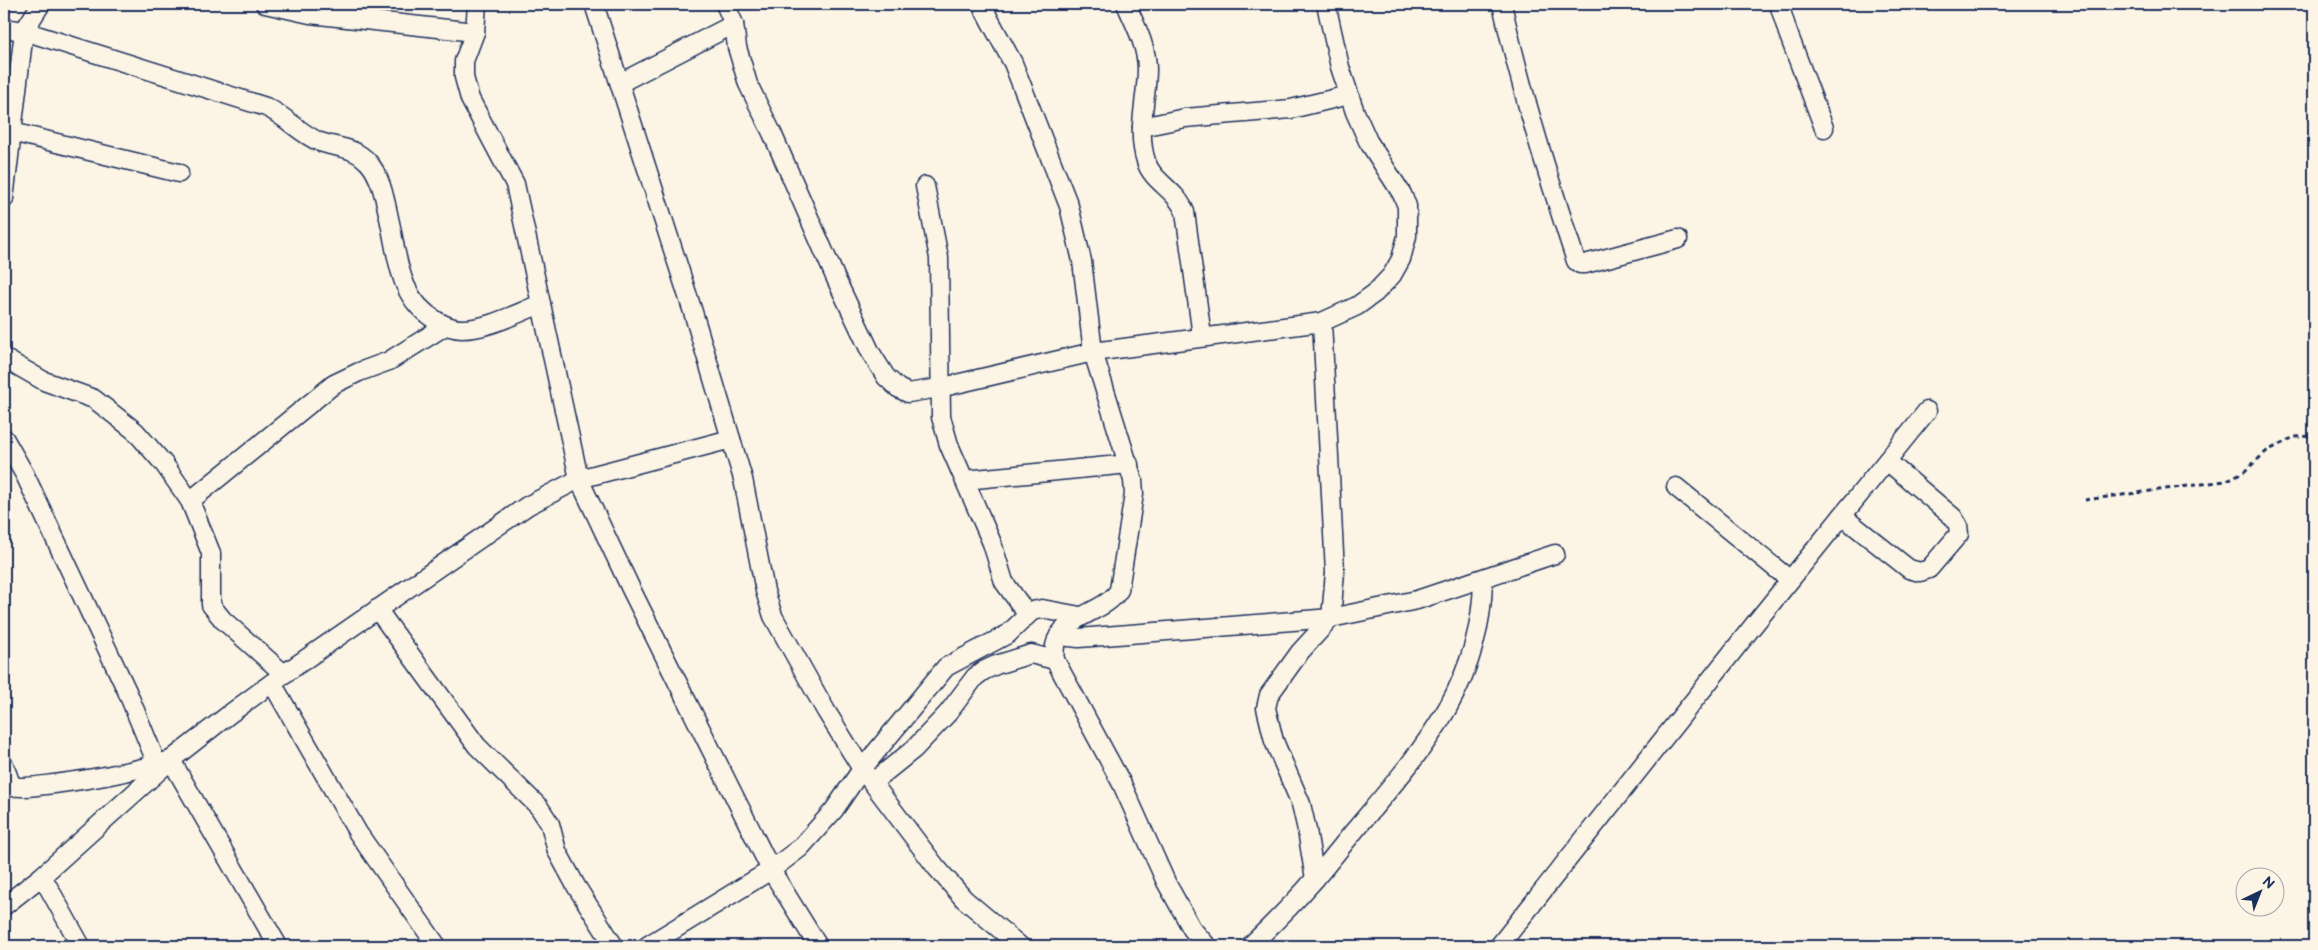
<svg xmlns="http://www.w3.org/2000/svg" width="2318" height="950" font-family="'Balsamiq Sans',sans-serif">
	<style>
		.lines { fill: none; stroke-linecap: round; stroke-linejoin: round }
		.minor-casing { stroke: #1b2f5e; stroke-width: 21 }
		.path { stroke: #1b2f5e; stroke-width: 3; stroke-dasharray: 5 4; stroke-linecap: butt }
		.minor { stroke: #fcf5e5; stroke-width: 18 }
	</style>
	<rect width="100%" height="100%" fill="#fcf5e5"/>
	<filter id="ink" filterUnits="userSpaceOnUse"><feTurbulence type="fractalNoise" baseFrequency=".02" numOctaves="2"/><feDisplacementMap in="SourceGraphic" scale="10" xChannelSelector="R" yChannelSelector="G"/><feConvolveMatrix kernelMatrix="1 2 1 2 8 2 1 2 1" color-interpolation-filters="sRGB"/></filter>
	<g filter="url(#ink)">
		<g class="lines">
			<!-- minor casing -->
			<g class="minor-casing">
				<g id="minor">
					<polyline points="265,4 310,14 475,32"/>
					<polyline points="477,4 475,32 464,61 464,77 470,99 515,184 579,479 631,589 771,870 818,946"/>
					<polyline points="594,4 693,312 743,479 765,591 773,616 826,711 862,769 936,867 964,899 1020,946"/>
					<polyline points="725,4 734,24 737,47 748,84 772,133 836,279 871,353 886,377 898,388 908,393 939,388 1093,352 1322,322 1357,306 1375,293 1392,275 1401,259 1407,236 1407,206 1402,194 1368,141 1355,112 1340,67 1326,4"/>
					<path d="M981 4 1013 63 1069 206 1082 261 1093 352 1133 480 1134 494 1119 590C1103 617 1048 615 1055 660L1122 784 1166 882 1192 929 1207 946"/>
					<path d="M1126 4C1135 24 1147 47 1147 69 1147 100 1136 131 1146 161 1152 182 1176 189 1185 212L1202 336"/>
					<path d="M1502 4C1521 91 1548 176 1576 261L1580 264H1585L1678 239"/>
					<polyline points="1779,4 1788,33 1824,128"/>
					<path d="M4 28 24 31 266 107C286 116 300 134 320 142 337 148 355 147 368 162 381 176 385 200 389 218 398 257 398 299 437 321 444 325 453 329 462 329 488 329 517 313 541 304"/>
					<polyline points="620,83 734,24"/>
					<polyline points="1142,127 1185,118 1291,109 1349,95"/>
					<polyline points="12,132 179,173"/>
					<polyline points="925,186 939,258 941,417 949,445 992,543 1004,582 1027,614"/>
					<polyline points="4,199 24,31 41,4"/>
					<polyline points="4,358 44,381 94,399 135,431 164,464 190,501 211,553 211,605 223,620 284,674"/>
					<polyline points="4,438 25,475 127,691 157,764"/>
					<polyline points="965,480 1129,464"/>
					<polyline points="1676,487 1790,580"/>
					<polyline points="190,501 334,384 359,372 389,361 445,326"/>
					<polyline points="1842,516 1909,569 1920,572 1929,569 1959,534 1958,525 1953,517 1887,461"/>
					<polyline points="377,609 477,746 539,807 550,824 557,851 576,886 614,946"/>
					<polyline points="1059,636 1079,638 1331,618 1417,600 1555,554"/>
					<polyline points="272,683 358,833 437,946"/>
					<polyline points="4,765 12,787"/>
					<polyline points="873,782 914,749 948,713 975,677 983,671 996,665 1031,654 1055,660"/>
					<path d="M4 785C20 789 37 786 54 784 94 779 132 772 171 760L278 946"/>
					<polyline points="42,876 81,946"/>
					<polyline points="1315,879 1307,830 1301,804 1274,741 1266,708 1269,695 1300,652 1331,618 1335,572 1322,322"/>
					<polyline points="4,906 42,876 171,760 231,713 284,674 527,506 579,479 731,439"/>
					<polyline points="647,946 771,870 800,848 834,810 862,769 946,667 1008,634 1032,611 1042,609 1080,616"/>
					<path d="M1250 946C1272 925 1294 903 1314 880 1328 864 1341 847 1355 830 1420 753 1482 686 1483 579"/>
					<polyline points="1499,946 1753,626 1927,411"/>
				</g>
			</g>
			<!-- path -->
			<polyline class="path" points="2085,500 2225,481 2245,471 2267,451 2294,437 2314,436"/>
			<!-- minor -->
			<use href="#minor" class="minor"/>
		</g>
	</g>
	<!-- margin -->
	<rect width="2318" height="950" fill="none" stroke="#fcf5e5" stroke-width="20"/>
	<rect x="10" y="10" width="2298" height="930" fill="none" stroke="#1b2f5e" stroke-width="2" filter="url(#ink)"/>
	<!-- north arrow -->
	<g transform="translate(2260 892) rotate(43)"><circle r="24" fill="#fcf5e5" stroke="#a2a6af"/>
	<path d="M0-4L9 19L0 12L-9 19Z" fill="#1b2f5e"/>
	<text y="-8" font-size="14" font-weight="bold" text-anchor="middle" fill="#1b2f5e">N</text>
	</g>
</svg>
